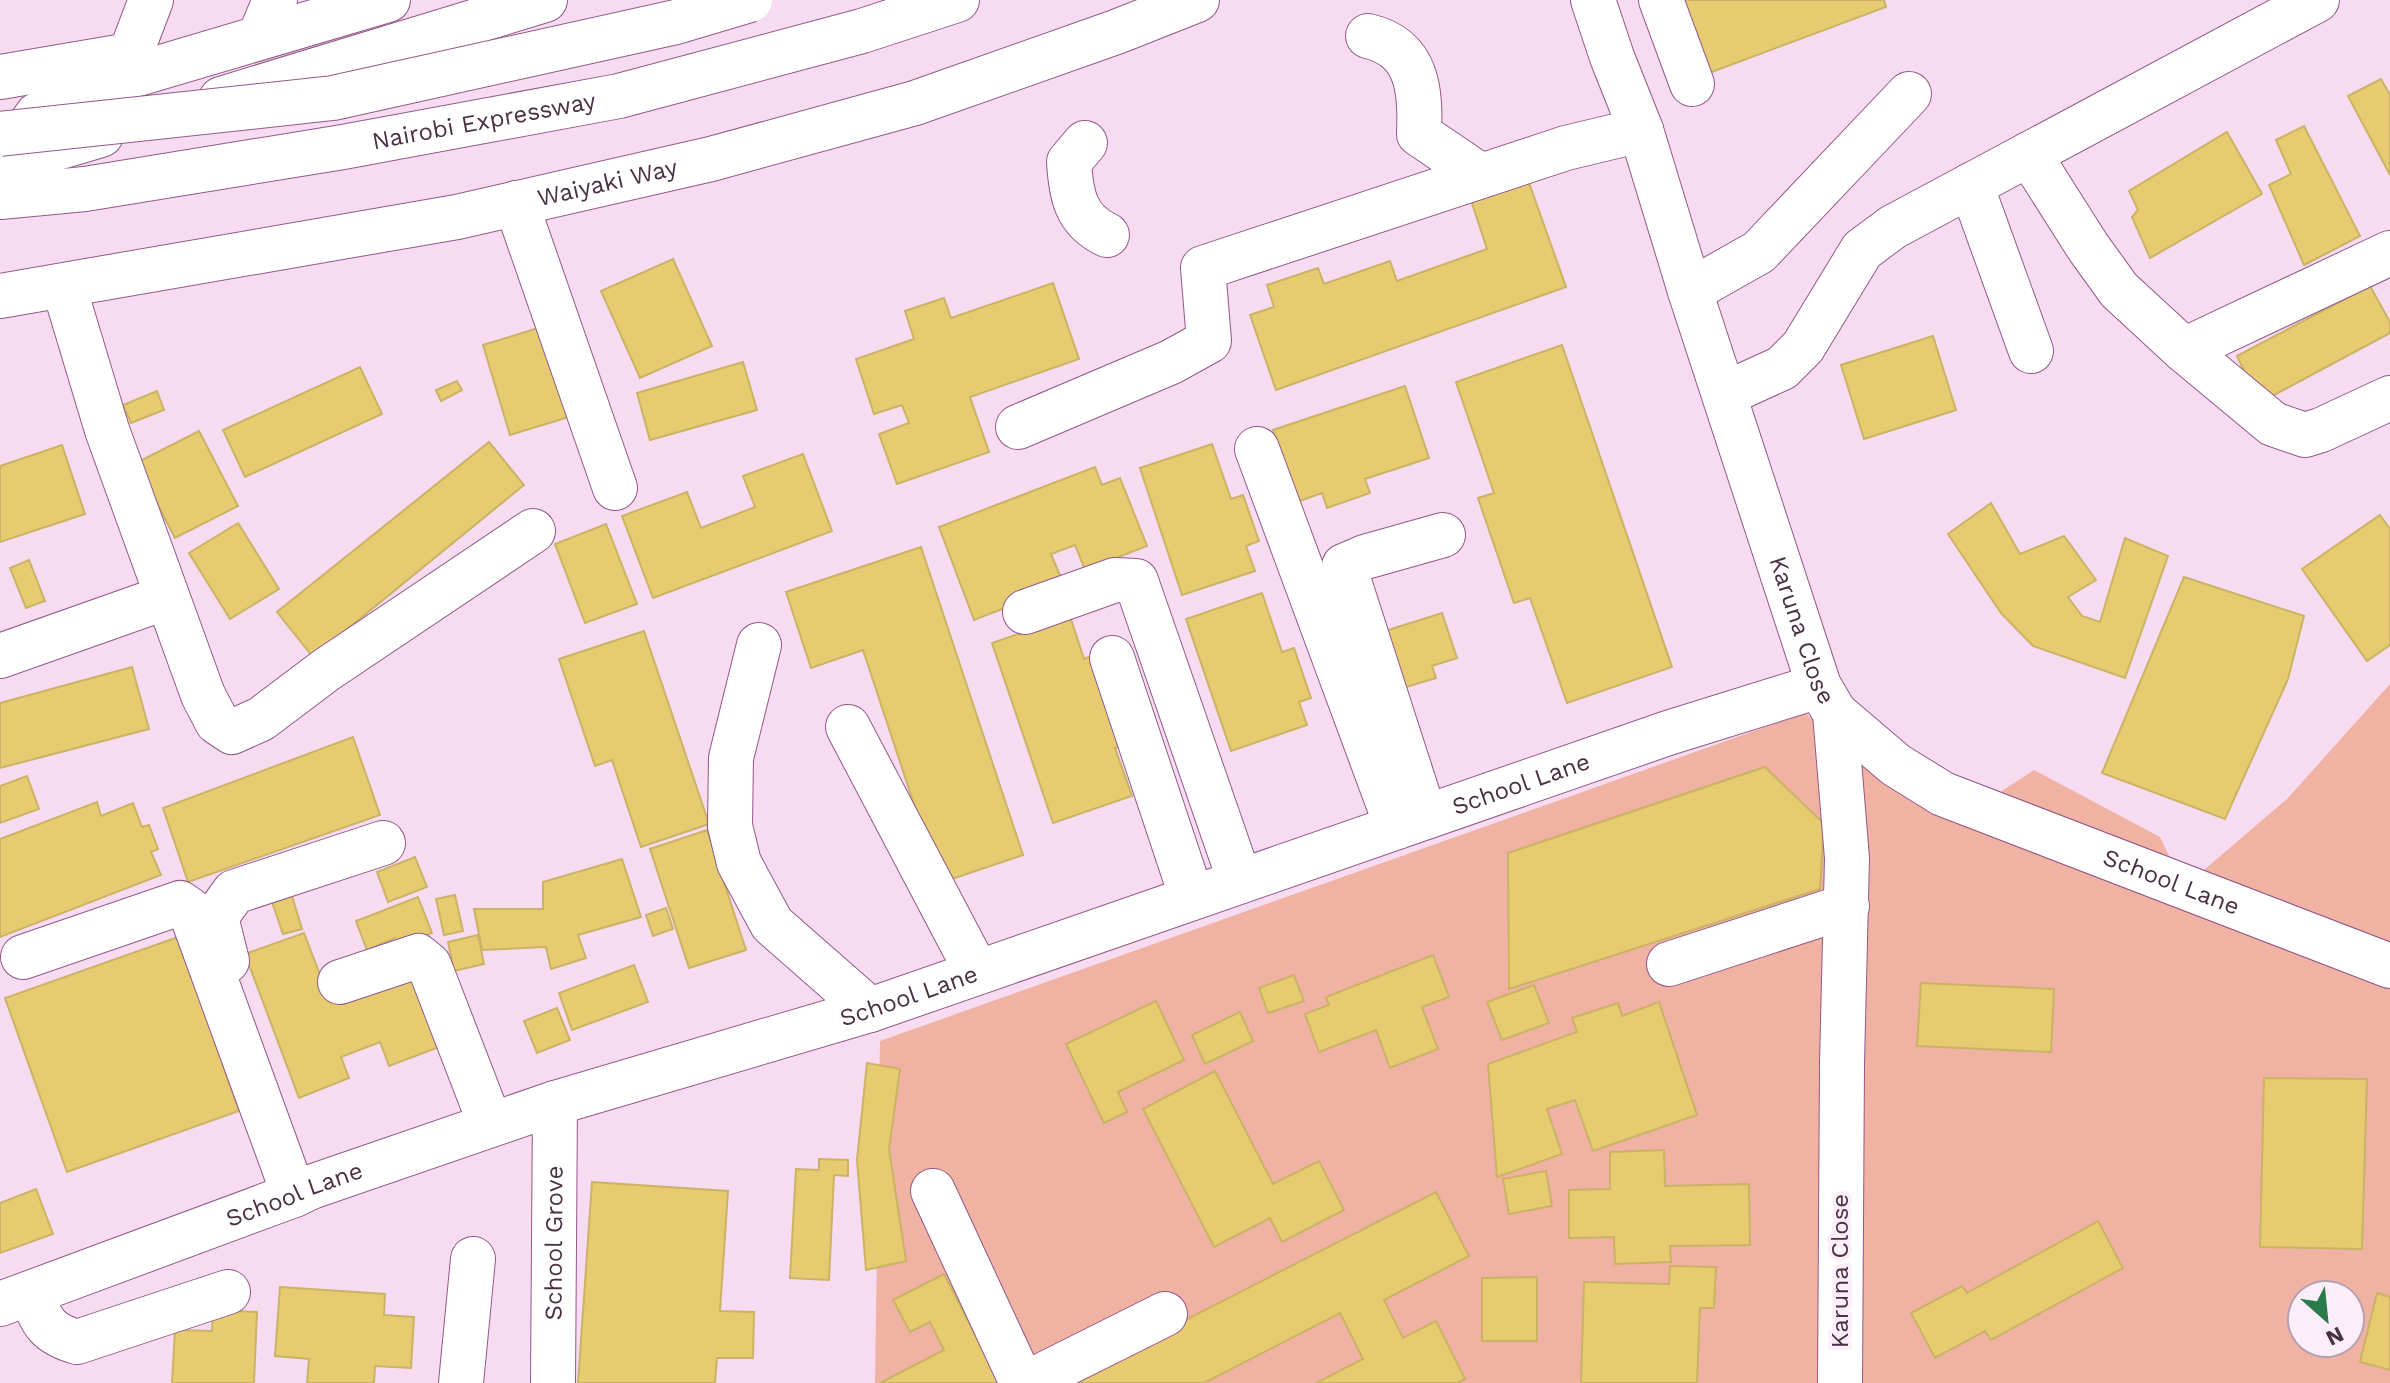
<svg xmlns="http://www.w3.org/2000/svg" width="2390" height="1383" font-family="'Work Sans',sans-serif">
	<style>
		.green { fill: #f0b2a3; fill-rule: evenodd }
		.building { fill: #e6cb71; stroke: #cab364; stroke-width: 2 }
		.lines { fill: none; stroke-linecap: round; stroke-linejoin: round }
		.minor-casing { stroke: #935889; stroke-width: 46 }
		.highway-casing { stroke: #935889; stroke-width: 46 }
		.minor { stroke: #fff; stroke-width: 44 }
		.highway { stroke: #fff; stroke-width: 44 }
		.highway-bridge-casing { stroke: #935889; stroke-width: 46; stroke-linecap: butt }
		.highway-bridge { stroke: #fff; stroke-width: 44 }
		.labels { text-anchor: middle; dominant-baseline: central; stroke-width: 8; stroke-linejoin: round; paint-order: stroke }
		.street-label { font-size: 24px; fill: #4a3045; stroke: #fceef8 }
	</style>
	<rect width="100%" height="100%" fill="#f7dcf1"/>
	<!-- green -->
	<path class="green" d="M2390 684V1383H875L880 1041 1805 713 1895 788 1959 819 2034 770 2160 837 2184 887 2288 798ZM2302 1295H2350V1343H2302Z"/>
	<!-- building -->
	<g class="building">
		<polygon points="1682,0 1884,0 1886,7 1709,73"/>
		<polygon points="2381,79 2390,95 2390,175 2348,96"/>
		<polygon points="2304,126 2360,236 2304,265 2269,185 2291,174 2276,140"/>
		<polygon points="2227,132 2262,194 2150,258 2132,217 2138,210 2129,191"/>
		<polygon points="1527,177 1566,287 1276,390 1250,315 1274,307 1267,285 1318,268 1324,284 1390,261 1397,281 1487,249 1470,197"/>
		<polygon points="673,259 712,346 640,378 601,291"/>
		<polygon points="1053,283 1079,359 970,397 989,452 897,484 879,434 909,423 902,405 874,414 856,359 914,339 905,311 944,298 951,318"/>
		<polygon points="2370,286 2390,322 2390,333 2259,403 2237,356"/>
		<polygon points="548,325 575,415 510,435 483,345"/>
		<polygon points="1933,336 1956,410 1864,439 1841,365"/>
		<polygon points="1562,345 1672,667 1567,703 1530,598 1514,603 1478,498 1494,493 1456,382"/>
		<polygon points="743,362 757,410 650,440 637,393"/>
		<polygon points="360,367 382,414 245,477 223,430"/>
		<polygon points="457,381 462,390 441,401 436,390"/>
		<polygon points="1405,386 1429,458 1365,479 1370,493 1327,508 1322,493 1297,502 1273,430"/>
		<polygon points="157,391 164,410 131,423 123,405"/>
		<polygon points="199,431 238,506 175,538 136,463"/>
		<polygon points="489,442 524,485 313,657 277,612"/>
		<polygon points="1212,444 1231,499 1243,495 1259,541 1246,546 1255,571 1182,595 1140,468"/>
		<polygon points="62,445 85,514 0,542 0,466"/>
		<polygon points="803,454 832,531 653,598 622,516 687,492 701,528 755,507 743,476"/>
		<polygon points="1095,467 1102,485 1120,478 1147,546 1085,570 1075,545 1051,554 1064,585 974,620 939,527"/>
		<polygon points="1991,503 2020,554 2064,536 2096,580 2068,597 2082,616 2100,622 2125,538 2168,556 2125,678 2033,646 2001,613 1948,534"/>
		<polygon points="2380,515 2390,529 2390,645 2367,661 2302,569"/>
		<polygon points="238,523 279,589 230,619 189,553"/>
		<polygon points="606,524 637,604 585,623 555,544"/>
		<polygon points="921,547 1023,855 940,883 863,650 811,668 786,592"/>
		<polygon points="29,560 45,601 26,608 10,568"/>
		<polygon points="2184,577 2304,616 2288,679 2225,819 2102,773"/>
		<polygon points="1262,593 1282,652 1294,648 1311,698 1299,702 1307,725 1231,751 1186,619"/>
		<polygon points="1442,613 1457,658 1432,666 1436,678 1396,690 1379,633"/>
		<polygon points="1070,616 1084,659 1096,654 1126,744 1115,748 1132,796 1053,823 992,643"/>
		<polygon points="644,631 709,824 641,847 612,760 595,766 559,659"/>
		<polygon points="132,667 149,729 0,768 0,703"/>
		<polygon points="353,737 380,815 188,882 163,808"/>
		<polygon points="1765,767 1824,824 1820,889 1509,989 1508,853"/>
		<polygon points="27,776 39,809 0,823 0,786"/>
		<polygon points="97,802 101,816 133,803 142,827 149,825 158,849 151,852 161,875 0,937 0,839"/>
		<polygon points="707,830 746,950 689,968 650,849"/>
		<polygon points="415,857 427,887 388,902 377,872"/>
		<polygon points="622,859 641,917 578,935 586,958 551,969 546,947 482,950 474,909 543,909 543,882"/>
		<polygon points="455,895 463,931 444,935 436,899"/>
		<polygon points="292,896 302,929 283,934 272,902"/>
		<polygon points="418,897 432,933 398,946 395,938 367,950 356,921"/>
		<polygon points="666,908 673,929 653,936 646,915"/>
		<polygon points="304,933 331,1003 414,972 442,1046 389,1066 380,1042 341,1057 349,1078 299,1098 245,954"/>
		<polygon points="478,935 484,964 454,971 448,942"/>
		<polygon points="178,937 239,1111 67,1172 5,998"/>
		<polygon points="1433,955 1449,997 1422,1007 1438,1049 1390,1068 1376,1030 1319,1052 1305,1014 1329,1005 1326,997"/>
		<polygon points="634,965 648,1002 572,1030 559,993"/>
		<polygon points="1294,975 1304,1001 1268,1013 1259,988"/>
		<polygon points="1921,983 2054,989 2051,1052 1917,1046"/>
		<polygon points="1534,985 1549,1023 1502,1040 1487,1002"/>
		<polygon points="1156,1001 1184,1060 1118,1092 1127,1112 1104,1123 1066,1044"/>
		<polygon points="1659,1002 1697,1115 1593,1151 1575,1100 1547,1109 1562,1154 1497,1177 1488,1064 1577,1032 1572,1018 1618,1003 1622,1016"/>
		<polygon points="557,1008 570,1040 537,1053 524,1021"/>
		<polygon points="1240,1012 1253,1041 1205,1064 1192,1035"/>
		<polygon points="867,1063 900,1069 889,1149 906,1261 866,1270 857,1160"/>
		<polygon points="1215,1071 1273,1184 1319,1161 1344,1210 1282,1242 1270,1218 1214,1247 1143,1109"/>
		<polygon points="2264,1078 2367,1079 2362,1249 2260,1247"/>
		<polygon points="1664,1150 1665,1186 1749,1184 1750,1245 1670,1246 1671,1262 1615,1264 1614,1237 1569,1238 1569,1190 1610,1189 1610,1152"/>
		<polygon points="819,1159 848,1160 848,1176 834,1175 829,1280 790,1278 796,1169 819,1170"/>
		<polygon points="1546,1171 1552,1206 1509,1214 1503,1179"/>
		<polygon points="592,1182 728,1191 720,1311 754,1312 753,1358 717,1358 715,1383 578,1383"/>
		<polygon points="36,1189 53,1234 0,1253 0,1203"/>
		<polygon points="1436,1192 1469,1256 1384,1300 1403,1338 1436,1321 1465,1379 1457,1383 1316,1383 1363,1359 1340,1313 1204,1383 1062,1383"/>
		<polygon points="2098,1221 2123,1268 1991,1340 1985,1331 1935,1358 1911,1313 1962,1286 1967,1293"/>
		<polygon points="1670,1266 1716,1267 1714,1308 1700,1308 1697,1383 1581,1383 1584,1282 1669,1284"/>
		<polygon points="944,1274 1000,1383 880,1383 944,1350 930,1322 910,1332 893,1300"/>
		<polygon points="1537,1277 1537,1341 1482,1341 1482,1278"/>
		<polygon points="280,1287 385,1294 384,1315 414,1317 411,1368 375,1366 374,1383 307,1383 309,1359 275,1356"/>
		<polygon points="2377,1293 2390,1297 2390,1370 2360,1362"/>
		<polygon points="213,1310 257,1312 254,1383 172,1383 175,1330 212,1331"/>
	</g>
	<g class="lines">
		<!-- minor casing -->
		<g class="minor-casing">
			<g id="minor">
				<path id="s1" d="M1593 0 1612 57 1641 130 1690 291 1819 686 1835 713 1847 858 1842 1063 1840 1383"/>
				<polyline points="1661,0 1692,84"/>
				<polyline points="260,36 275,0"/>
				<path d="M1368 36C1418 48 1421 90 1419 134L1481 176"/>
				<polyline points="0,77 130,55"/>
				<polyline points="121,79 151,0"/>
				<path d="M1085 143 1069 162C1071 194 1075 220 1107 235"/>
				<polyline points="2029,154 2088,247 2119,290 2184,350 2273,424 2305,435 2321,430 2390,398"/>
				<polyline points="1971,185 2031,351"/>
				<polyline points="516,203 615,488"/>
				<polyline points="64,287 107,430 203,695 217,722 232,732 261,719 326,670 533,531"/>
				<polyline points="1690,291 1759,252 1909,94"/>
				<polyline points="2184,350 2390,253"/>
				<polyline points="1725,394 1782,368 1803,347 1862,250 1893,227 2317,0"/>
				<polyline points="1018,427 1171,362 1209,341 1203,268 1566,148 1641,130"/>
				<polyline points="1257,449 1397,827"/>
				<polyline points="1025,612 1115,580 1136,581 1240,881"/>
				<polyline points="759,645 731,758 730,826 739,863 772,924 870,1010"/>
				<polyline points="0,656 167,597"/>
				<polyline points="1112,658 1192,898"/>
				<path id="s2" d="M1835 713 1896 765 1943 794 2390 966"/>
				<polyline points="848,727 977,972"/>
				<polyline points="1425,817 1344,566 1365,557 1443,535"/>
				<polyline points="23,957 180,903 190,910 294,1195"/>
				<polyline points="227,961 216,917 234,892 383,843"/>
				<polyline points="1669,964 1847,906"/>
				<polyline points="340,982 418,956 429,965 490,1123"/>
				<polyline points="933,1191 1022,1383"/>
				<path d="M31 1293C42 1322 46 1333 77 1342L228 1292"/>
				<path id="s3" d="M0 1304 294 1195 311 1187 555 1103 870 1010 1668 733 1819 686"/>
				<polyline points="461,1383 473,1259"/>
				<path id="s4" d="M553 1383 555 1103"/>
				<polyline points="1027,1383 1165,1314"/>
			</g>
		</g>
		<!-- highway casing -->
		<g class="highway-casing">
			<g id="highway">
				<polyline points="221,99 545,0"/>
				<polyline points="16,145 37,115 121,79 388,0"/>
				<polyline points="0,165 101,135"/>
				<path id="s5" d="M0 197 85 189 343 147 619 96 862 31 957 0"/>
				<path id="s6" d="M0 296 457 217 711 159 915 103 1116 32 1197 0"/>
			</g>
		</g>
		<!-- minor -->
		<use href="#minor" class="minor"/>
		<!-- highway -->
		<use href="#highway" class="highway"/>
		<!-- highway-bridge casing -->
		<g class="highway-bridge-casing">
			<polyline id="highway-bridge" points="0,134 333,98 676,22 750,0"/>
		</g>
		<!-- highway-bridge -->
		<use href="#highway-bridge" class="highway-bridge"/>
	</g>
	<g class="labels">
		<!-- street labels -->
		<g class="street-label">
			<text stroke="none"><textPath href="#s5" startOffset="490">Nairobi Expressway</textPath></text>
			<text stroke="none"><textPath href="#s6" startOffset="618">Waiyaki Way</textPath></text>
			<text stroke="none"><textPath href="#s1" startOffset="664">Karuna Close</textPath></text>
			<text stroke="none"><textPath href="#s3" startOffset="1608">School Lane</textPath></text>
			<text stroke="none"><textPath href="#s2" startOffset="380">School Lane</textPath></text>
			<text stroke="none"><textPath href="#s3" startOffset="960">School Lane</textPath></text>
			<text stroke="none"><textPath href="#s3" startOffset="314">School Lane</textPath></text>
			<text stroke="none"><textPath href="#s4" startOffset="140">School Grove</textPath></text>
			<text transform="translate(1840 1271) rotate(-90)">Karuna Close</text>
		</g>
	</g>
	<!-- north arrow -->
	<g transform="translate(2326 1319) rotate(153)"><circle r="38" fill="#fceef8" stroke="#b5a2b0" stroke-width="2"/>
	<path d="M0-6L14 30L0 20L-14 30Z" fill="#2c7b4a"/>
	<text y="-12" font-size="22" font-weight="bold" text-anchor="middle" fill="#4a3045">N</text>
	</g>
</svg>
